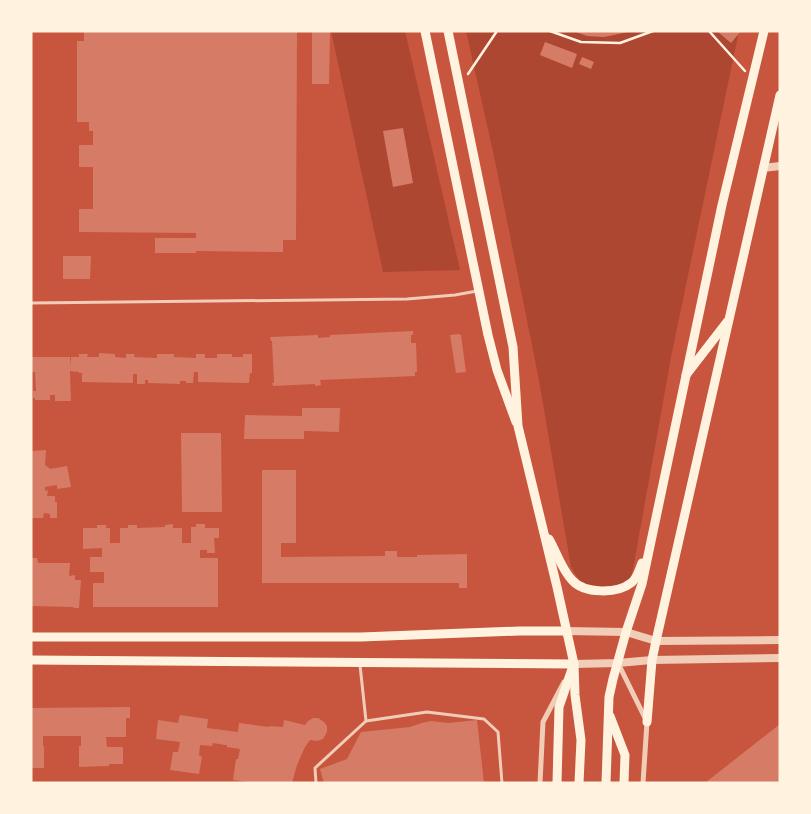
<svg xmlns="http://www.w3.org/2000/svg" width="811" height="814" font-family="Jost,sans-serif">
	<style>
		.green { fill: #ae4732 }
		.building { fill: #d67c66 }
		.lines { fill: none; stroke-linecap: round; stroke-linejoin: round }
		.path { stroke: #fff3e0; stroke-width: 2.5 }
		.service { stroke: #f1ccb7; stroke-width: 3 }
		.minor { stroke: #f1ccb7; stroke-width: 5 }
		.tertiary { stroke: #f1ccb7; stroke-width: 8 }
		.secondary { stroke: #fff3e0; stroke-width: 9 }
		.primary { stroke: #fff3e0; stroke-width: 9 }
	</style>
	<rect width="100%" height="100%" fill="#c8553d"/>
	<!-- green -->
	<g class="green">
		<polygon points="331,31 405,31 460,270 383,272"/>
		<path d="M466 31H739L672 352 635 558C634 564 633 573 630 578 621 589 590 589 580 580 576 577 574 571 571 567L538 375 494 156Z"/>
	</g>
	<!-- building -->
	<g class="building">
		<polygon points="84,31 297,32 296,240 283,240 283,252 196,251 196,253 155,253 155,238 196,238 196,233 79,232 79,209 93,209 93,167 79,167 79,145 93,145 93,131 89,131 89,122 77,122 77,41 84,41"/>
		<polygon points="312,31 330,31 329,84 312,84"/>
		<polygon points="573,31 628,31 628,32 604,37 587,36"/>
		<polygon points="717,31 741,31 731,43"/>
		<polygon points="545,42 577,54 572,68 540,55"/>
		<polygon points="582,57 594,62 591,69 579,64"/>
		<polygon points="403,128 413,183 393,187 383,131"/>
		<polygon points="63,256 91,256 90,279 63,279"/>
		<polygon points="413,331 413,335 411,335 411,343 416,343 417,372 415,372 415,376 320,380 321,385 315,386 315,384 273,386 272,383 274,383 272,341 271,341 270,337 318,335 318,338 330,337 330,335"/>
		<polygon points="459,334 461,335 466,372 456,373 450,335"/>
		<polygon points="99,353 115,354 115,357 126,358 126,354 135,354 134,357 157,358 157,354 174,354 174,357 196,358 196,354 205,354 205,358 217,358 217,354 232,354 232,357 243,357 243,354 252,354 252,373 250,373 249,383 198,382 198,372 194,372 193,383 186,383 186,381 180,381 180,384 148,383 148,380 145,380 145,384 137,384 137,374 133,374 133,383 82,382 82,373 79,373 79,372 70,371 71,401 55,401 55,395 50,395 50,400 35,400 35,398 33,398 33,391 36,391 35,372 31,372 31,357 70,357 71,366 71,357 79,357 79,354 88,354 87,357 99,357"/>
		<polygon points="302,408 340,408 339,432 304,431 304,439 244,439 245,415 302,416"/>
		<polygon points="181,433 221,433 222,512 182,512"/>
		<polygon points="46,450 45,465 50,469 67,466 71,487 57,489 57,485 45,487 45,491 48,490 47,496 55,496 55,502 57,502 57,518 50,518 50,514 44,513 43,518 31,518 31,451"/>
		<polygon points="262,470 296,470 296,543 281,543 281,557 385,556 385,551 397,551 397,557 417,557 417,555 467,554 467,588 459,588 459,583 262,583"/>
		<polygon points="173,524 173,528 182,528 182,543 191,543 191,527 196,527 196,524 205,524 205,528 219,528 219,538 214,538 215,553 207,553 207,550 200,550 200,558 218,558 218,607 93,607 93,583 104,583 104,572 90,572 90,557 102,557 102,548 83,549 83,528 97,528 97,525 106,525 106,528 110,528 110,543 120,543 120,528 128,528 128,525 137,525 137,528 165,527 165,525"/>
		<polygon points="31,558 37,558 38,563 70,563 69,576 75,575 75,580 81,580 79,608 74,608 73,607 31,606"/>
		<polygon points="130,707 130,718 126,718 126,737 106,737 107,747 123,747 123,764 109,764 109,766 79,767 79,746 81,746 81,736 43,736 43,746 44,746 44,768 31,768 31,708"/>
		<polygon points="180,715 208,719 207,728 238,732 239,723 269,727 269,726 283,727 284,720 305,725 308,721 313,718 318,718 324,722 327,726 327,732 323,739 317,741 310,740 305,747 297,765 292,783 255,783 233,780 236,759 238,759 240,749 227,747 227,745 225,745 213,743 212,746 200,745 199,755 202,757 199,774 170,770 173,752 178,752 180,742 156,739 158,720 178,723"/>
		<polygon points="477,720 484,783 324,783 320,769 347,759 361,732 410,727 422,723 431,721 448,723"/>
		<polygon points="780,724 780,783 705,783"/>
	</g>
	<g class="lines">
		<!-- path -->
		<g class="path">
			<polyline points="550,31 581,42 620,43 653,31"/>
			<polyline points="709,31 745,71"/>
			<polyline points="468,74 497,31"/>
		</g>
		<!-- service -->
		<g class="service">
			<polyline points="31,303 407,299 455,295 477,291"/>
			<polyline points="360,665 366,721"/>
			<polyline points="316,783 315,768 366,721 427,712 484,719 498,732 502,783"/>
		</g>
		<!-- minor -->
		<g class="minor">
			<polyline points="618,663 647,722 643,783"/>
			<polyline points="540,783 543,722 564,682"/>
		</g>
		<!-- tertiary -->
		<g class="tertiary">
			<polyline points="763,168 780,166"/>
			<polyline points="566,631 626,632 656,641 780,640"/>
			<polyline points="574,664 618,663 652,660 780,658"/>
		</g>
		<!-- secondary -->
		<g class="secondary">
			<polyline points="425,31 488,335 497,370 516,422"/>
			<polyline points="686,375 727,322"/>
			<polyline points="31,637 361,637 519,631 566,631"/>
			<polyline points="31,660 574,664"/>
			<polyline points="647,722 652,660 656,641 780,95"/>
		</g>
		<!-- primary -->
		<g class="primary">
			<polyline points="448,31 513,347 518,426 557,587 574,664 575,695 581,740 579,783"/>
			<path d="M549 539C556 551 562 570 572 580 584 594 617 594 631 583 637 579 639 570 642 563"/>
			<polyline points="610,716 625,755 624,783"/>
			<polyline points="557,783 559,707 572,669"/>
			<polyline points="606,783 609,697 613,679 626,632 642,584 722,205 764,31"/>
		</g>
	</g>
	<!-- border -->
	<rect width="811" height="814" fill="none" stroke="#fff3e0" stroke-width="65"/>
</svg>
